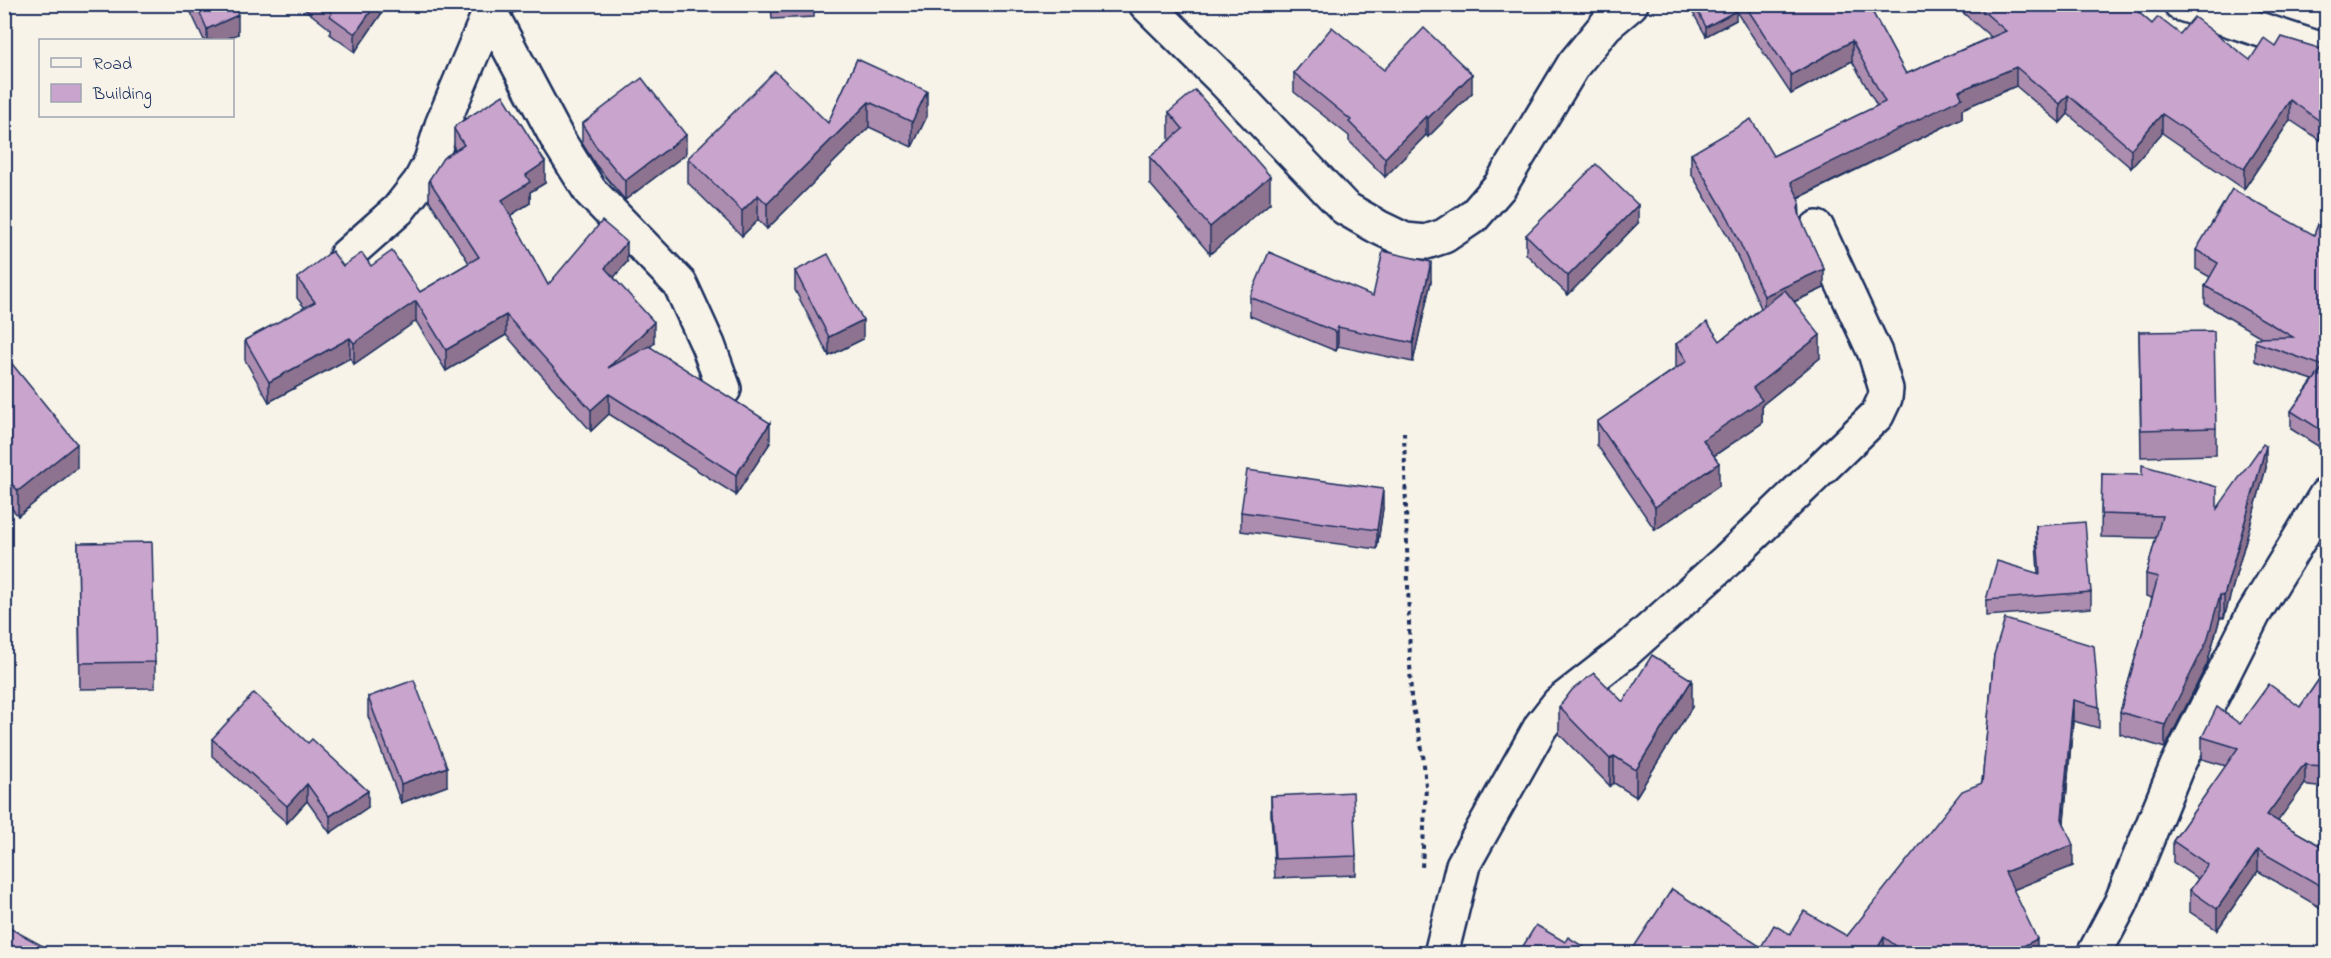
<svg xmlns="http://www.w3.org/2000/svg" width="2331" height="958" font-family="'Indie Flower',sans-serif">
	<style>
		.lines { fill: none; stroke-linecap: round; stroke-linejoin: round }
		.street-casing { stroke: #1b2f5e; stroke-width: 38 }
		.path { stroke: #1b2f5e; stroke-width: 4; stroke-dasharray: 4.5 4.5; stroke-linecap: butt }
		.street { stroke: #f7f3e8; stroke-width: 33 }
		.wall { fill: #ad8daf; stroke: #1b2f5e; stroke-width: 1.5 }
		.shaded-wall { fill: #8d738f; stroke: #1b2f5e; stroke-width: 1.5 }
		.building { fill: #c9a4cc; stroke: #1b2f5e; stroke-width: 1.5 }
	</style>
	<rect width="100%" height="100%" fill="#f7f3e8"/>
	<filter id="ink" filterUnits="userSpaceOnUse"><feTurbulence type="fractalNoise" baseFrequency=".0167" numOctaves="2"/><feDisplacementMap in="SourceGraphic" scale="12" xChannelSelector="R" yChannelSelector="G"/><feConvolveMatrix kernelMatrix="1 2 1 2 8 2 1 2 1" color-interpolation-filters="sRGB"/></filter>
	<g filter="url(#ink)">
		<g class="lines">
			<!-- street casing -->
			<g class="street-casing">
				<g id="street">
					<polyline points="486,4 558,140 590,191 680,284 708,345 724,389"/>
					<polyline points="1146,4 1224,81 1345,208 1378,227 1405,240 1426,242 1444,236 1474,216 1500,186 1574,64 1606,25 1631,4"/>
					<polyline points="2181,4 2326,51"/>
					<polyline points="346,256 398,210 420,182 431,161 442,125 490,11"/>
					<polyline points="1441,954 1463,865 1541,726 1559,703 1626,651 1727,560 1877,415 1885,398 1886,389 1875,353 1817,228"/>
					<polyline points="2094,954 2121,903 2177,766 2253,615 2326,495"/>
				</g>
			</g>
			<!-- path -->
			<polyline class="path" points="1404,432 1411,698 1423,754 1426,786 1422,868"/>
			<!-- street -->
			<use href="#street" class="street"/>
		</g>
		<!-- wall -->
		<g class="wall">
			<polygon points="187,4 233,4 238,34 224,40 204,40"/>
			<polygon points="298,4 388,4 355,52 330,34 330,29"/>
			<polygon points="507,4 537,4 512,13"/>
			<polygon points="771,4 814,4 814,17 772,19"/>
			<polygon points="1688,4 1732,4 1736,20 1706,36"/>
			<polygon points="1737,4 1868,4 1906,74 1991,37 1953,4 2129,4 2152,24 2250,60 2276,47 2325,50 2320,140 2290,120 2244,189 2162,133 2131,168 2068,114 2060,123 2016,86 1962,109 1962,118 1799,198 1800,217 1824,288 1794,302 1820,358 1762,405 1762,423 1714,456 1719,486 1655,530 1597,445 1597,422 1676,368 1676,344 1720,341 1761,308 1729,238 1691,173 1691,154 1773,156 1877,106 1852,61 1791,94 1737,13"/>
			<polygon points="857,59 927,116 912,147 869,127 767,229 758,220 742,236 688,183 688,158 828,123"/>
			<polygon points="1384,70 1472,93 1428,137 1426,135 1385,177 1349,141 1349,136 1294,92 1294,73"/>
			<polygon points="1169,112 1270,203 1210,254 1150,184 1150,157 1170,140 1169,139"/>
			<polygon points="582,124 686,154 625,200 595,164 582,143"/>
			<polygon points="454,129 545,183 530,192 530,203 510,215 548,285 627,262 614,277 654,343 650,347 770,443 736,495 609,414 591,431 506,335 446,371 416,321 354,364 350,358 269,402 245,360 245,340 305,308 297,298 297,278 343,266 371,266 420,292 469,263 429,200 429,180 455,150 454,149"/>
			<polygon points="2319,222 2326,441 2321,448 2291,429 2291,411 2313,380 2255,361 2255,342 2263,338 2205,304 2205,286 2210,277 2196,269 2196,250 2314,235"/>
			<polygon points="1638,223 1568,295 1526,254 1526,235"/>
			<polygon points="795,271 863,339 829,356 795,290"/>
			<polygon points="1431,281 1413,362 1338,346 1336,351 1250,316 1250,297 1373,296"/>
			<polygon points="2139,332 2216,428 2216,455 2141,457"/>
			<polygon points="4,354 77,468 18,516 4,499"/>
			<polygon points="2266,468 2224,618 2220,618 2207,664 2165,748 2120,734 2120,712 2152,598 2146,596 2146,574 2156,538 2101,537 2102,474 2217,509"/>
			<polygon points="1383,508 1377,549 1241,531 1241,512"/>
			<polygon points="2036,526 2091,592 2091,608 1986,616 1986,600 2038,573 2036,542"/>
			<polygon points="78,543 155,662 155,688 80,689"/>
			<polygon points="1994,655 2099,707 2099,728 2073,721 2064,823 2073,866 2013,890 2037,954 1630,954 1761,947 1790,934 1847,936 1982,783"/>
			<polygon points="2326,669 2326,788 2308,786 2305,784 2277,821 2326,849 2326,911 2258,871 2217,930 2190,912 2190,890 2198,879 2173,862 2173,841 2226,766 2202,759 2202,737 2240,724 2300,707"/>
			<polygon points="368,697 447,786 401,803 368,716"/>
			<polygon points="1623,702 1692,707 1636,797 1614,783 1610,786 1559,734 1559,707"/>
			<polygon points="212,739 368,807 330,833 307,801 287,823 212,756"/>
			<polygon points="1271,796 1356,856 1356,875 1275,878 1271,814"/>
		</g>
		<!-- shaded-wall -->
		<g class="shaded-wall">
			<polygon points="376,4 388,4 355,52 355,34"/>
			<polygon points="512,4 537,4 512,13"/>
			<polygon points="1736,11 1736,20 1706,36 1706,27"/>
			<polygon points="238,15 238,34 224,40 207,40 207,29"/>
			<polygon points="1852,41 1852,61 1791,94 1791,75"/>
			<polygon points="2016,67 2016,86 1962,109 1962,118 1791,201 1791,182 1959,91"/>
			<polygon points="1472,74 1472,93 1428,137 1428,118"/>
			<polygon points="927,91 927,116 912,147 912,122"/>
			<polygon points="2068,95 2068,114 2060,123 2060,104"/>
			<polygon points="2290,100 2290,120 2244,189 2244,169"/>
			<polygon points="869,102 869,127 767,229 767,204"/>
			<polygon points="2326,111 2326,131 2320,140 2320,121"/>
			<polygon points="2162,114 2162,133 2131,168 2131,149"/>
			<polygon points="1426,116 1426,135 1385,177 1385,158"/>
			<polygon points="686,135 686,154 625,200 625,181"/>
			<polygon points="545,162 545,183 530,192 530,203 502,221 502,200 526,175"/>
			<polygon points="1270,176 1270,203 1210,254 1210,227"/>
			<polygon points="758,195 758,220 742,236 742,211"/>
			<polygon points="1638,205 1638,223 1568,295 1568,276"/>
			<polygon points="627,242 627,262 605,288 605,268"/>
			<polygon points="1431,262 1431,281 1413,362 1413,343"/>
			<polygon points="1824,269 1824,288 1764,315 1764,296"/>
			<polygon points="416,301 416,321 354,364 354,343"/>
			<polygon points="506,315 506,335 446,371 446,350"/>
			<polygon points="863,320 863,339 829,356 829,337"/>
			<polygon points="654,322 654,343 608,388 608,368"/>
			<polygon points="1338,327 1338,346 1336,351 1336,332"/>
			<polygon points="1820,335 1820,358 1762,405 1762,423 1703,463 1703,440 1753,388"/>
			<polygon points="350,338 350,358 269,402 269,382"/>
			<polygon points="609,394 609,414 591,431 591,410"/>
			<polygon points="2326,422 2326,441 2321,448 2321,430"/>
			<polygon points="770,423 770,443 736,495 736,475"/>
			<polygon points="77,444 77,468 18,516 18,491"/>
			<polygon points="2266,446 2266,468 2224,618 2224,596"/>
			<polygon points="1719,463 1719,486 1655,530 1655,507"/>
			<polygon points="1383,489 1383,508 1377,549 1377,530"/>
			<polygon points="2220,595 2220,618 2207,664 2165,748 2165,725"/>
			<polygon points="1692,680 1692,707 1636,797 1636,770"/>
			<polygon points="2073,700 2073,721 2062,841 2062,819"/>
			<polygon points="1614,756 1614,783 1610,786 1610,759"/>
			<polygon points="2305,763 2305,784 2267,836 2267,815"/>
			<polygon points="447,767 447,786 401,803 401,784"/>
			<polygon points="307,784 307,801 287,823 287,806"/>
			<polygon points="368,791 368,807 330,833 330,816"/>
			<polygon points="2073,845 2073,866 2005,893 2005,872"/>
			<polygon points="2258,850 2258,871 2217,930 2217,909"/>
			<polygon points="1884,937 1884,954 1874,954"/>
			<polygon points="2037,939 2037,954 2008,954 2008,953"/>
			<polygon points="43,946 43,954 39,954"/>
		</g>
		<!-- building -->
		<g class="building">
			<polygon points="196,4 233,4 238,15 207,29"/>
			<polygon points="321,4 376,4 355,34 330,16 332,13"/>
			<polygon points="1694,4 1732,4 1736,11 1706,27"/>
			<polygon points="1744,4 1868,4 1906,74 2006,31 1975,4 2129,4 2152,24 2158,17 2180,34 2194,17 2250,60 2264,38 2276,47 2282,37 2325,50 2326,51 2326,111 2320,121 2290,100 2244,169 2162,114 2131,149 2068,95 2060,104 2016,67 1959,91 1962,98 1791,182 1800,201 1798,208 1800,217 1824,269 1764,296 1729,219 1691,154 1751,119 1773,156 1885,102 1852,41 1791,75"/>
			<polygon points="1332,27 1384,70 1424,28 1472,74 1428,118 1426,116 1385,158 1349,122 1351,120 1294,73"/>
			<polygon points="857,59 927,91 912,122 869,102 767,204 758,195 742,211 688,158 775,71 828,123"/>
			<polygon points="642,78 686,135 625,181 595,145 582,124"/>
			<polygon points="1195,90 1270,176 1210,227 1150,157 1183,129 1169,112"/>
			<polygon points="503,95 545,162 526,175 530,182 502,200 548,285 602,221 627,242 605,268 654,322 608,368 649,346 770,423 736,475 609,394 591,410 506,315 446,350 416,301 354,343 350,338 269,382 245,340 315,302 297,278 332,251 343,266 362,253 371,266 392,251 420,292 479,257 429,180 443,158 464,145 454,129 456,125"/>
			<polygon points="1596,164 1638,205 1568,276 1526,235"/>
			<polygon points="2232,189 2314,235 2319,222 2323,223 2326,217 2326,422 2321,430 2291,411 2324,366 2255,342 2255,338 2293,337 2205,286 2218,263 2196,250"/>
			<polygon points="1383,251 1431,262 1413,343 1338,327 1336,332 1250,297 1269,252 1373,296"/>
			<polygon points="828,254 863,320 829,337 795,271"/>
			<polygon points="1785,290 1820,335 1753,388 1762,400 1703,440 1719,463 1655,507 1597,422 1687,361 1676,344 1707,322 1720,341"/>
			<polygon points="2214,331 2216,428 2141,430 2139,332"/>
			<polygon points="4,354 77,444 18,491 4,475"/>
			<polygon points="2263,444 2266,446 2224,596 2220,595 2207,641 2165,725 2120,712 2158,577 2146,574 2162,516 2101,514 2102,474 2142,475 2142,465 2217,487 2217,509"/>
			<polygon points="1247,470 1383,489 1377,530 1241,512"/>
			<polygon points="2085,522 2091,592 1986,600 1997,561 2040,574 2036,526"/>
			<polygon points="152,542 155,662 80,663 78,543"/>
			<polygon points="2005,619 2094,646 2099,707 2073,700 2062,819 2073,845 2005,872 2037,939 2008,954 1907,954 1884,937 1874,954 1630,953 1672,889 1761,947 1774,925 1790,934 1804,911 1847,936 1962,791 1982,783 1994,655"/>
			<polygon points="1652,655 1692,680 1636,770 1614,756 1610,759 1559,707 1572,690 1594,673 1623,702"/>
			<polygon points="2326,669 2326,766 2308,765 2305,763 2267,815 2326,849 2326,889 2258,850 2217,909 2190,890 2208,865 2173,841 2238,748 2202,737 2217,707 2240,724 2269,684 2300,707"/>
			<polygon points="414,680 447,767 401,784 368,697"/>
			<polygon points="254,693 308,743 312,739 368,791 330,816 307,784 287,806 212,739"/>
			<polygon points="1353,792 1356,856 1275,859 1271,796"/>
			<polygon points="4,925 43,946 39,954 4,954"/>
			<polygon points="1536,925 1565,942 1568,937 1595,954 1523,954 1520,951"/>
		</g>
	</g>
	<!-- margin -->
	<rect width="2331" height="958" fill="none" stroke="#f7f3e8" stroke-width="24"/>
	<rect x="12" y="12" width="2307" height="934" fill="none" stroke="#1b2f5e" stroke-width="2" filter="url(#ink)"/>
	<!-- legend -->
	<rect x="39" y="39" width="195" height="78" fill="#f7f3e8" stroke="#9fa5b1" stroke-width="1.5"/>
	<rect x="51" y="58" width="30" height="9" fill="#f7f3e8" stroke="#9fa5b1" stroke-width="1.5"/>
	<text x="93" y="69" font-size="18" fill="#1b2f5e">Road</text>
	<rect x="51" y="84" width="30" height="18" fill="#c9a4cc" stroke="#9fa5b1" stroke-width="1.5"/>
	<text x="93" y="99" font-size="18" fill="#1b2f5e">Building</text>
</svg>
